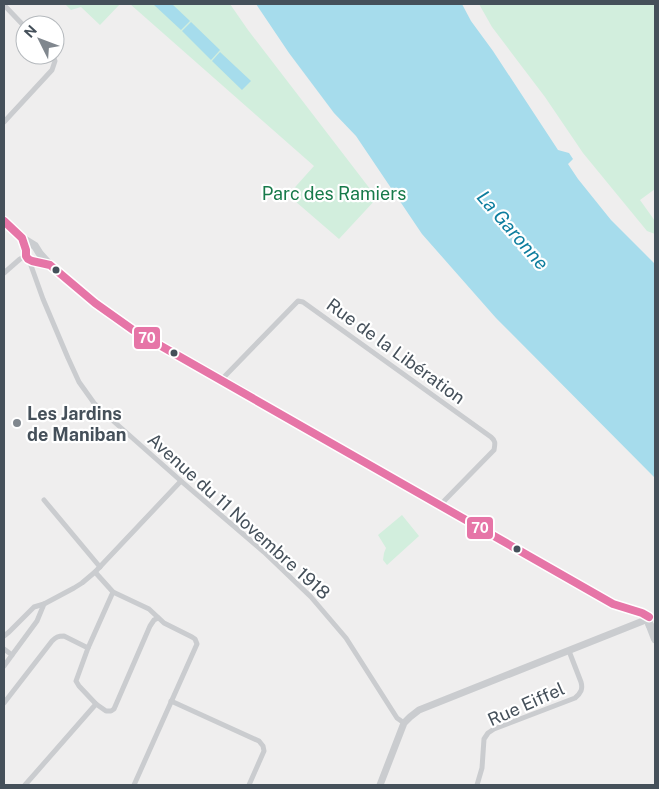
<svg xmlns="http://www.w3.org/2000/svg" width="659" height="789" font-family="'Public Sans',sans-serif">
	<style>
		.green { fill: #d2eedd }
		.water { fill: #a6dcec }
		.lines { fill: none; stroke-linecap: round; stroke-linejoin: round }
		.minor { stroke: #cacccf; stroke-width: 5 }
		.tertiary { stroke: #cacccf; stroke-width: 7 }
		.secondary { stroke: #cacdd0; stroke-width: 8 }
		.bus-1-casing { stroke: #fff; stroke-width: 11 }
		.bus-1 { stroke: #e675a7; stroke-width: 8 }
		.bus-dot { fill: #45505a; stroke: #fff; stroke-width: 2 }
		.poi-dot { fill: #80878e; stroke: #fff; stroke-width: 2 }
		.labels { text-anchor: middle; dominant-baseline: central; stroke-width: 4.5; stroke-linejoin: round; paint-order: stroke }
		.park-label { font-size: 18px; fill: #177a4a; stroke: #fff }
		.street-label { font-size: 18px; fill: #45505a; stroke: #fff }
		.poi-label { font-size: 18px; font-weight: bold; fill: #45505a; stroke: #fff; text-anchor: start }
		.water-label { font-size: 19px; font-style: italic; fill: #0d7d9e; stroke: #fff }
		.line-badge { stroke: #fff; stroke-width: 2 }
		.badge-label { font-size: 14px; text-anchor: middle; font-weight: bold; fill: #fff }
	</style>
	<rect width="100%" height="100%" fill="#efeeee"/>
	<!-- green -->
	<g class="green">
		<polygon points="65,4 120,4 100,25 81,7 71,10"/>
		<polygon points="130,4 230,4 248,30 377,198 339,239 288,195 314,166"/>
		<polygon points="479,4 655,4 655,189 640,200 655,221 655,234 647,231 583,153 545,97 492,27"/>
		<polygon points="402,515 419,536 387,565 383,560 384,553 386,548 378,535"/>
	</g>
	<!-- water -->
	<g class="water">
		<polygon points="153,4 172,4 190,21 181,30"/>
		<polygon points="256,4 462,4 471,21 493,51 558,150 569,153 573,159 568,164 578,179 611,220 655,264 655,478 496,318 422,234 356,136 334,113 289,53"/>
		<polygon points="191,22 220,50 211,60 182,31"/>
		<polygon points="220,52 251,81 242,90 212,61"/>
	</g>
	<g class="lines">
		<!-- minor -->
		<g class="minor">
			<polyline points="4,5 25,27"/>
			<polyline points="4,122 52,70 55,61 53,55"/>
			<polyline points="29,260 43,299 68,358 79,382 94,403 111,419 181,481 264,552 311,597 346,638 397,718 404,723"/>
			<polyline points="4,273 20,259 26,256"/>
			<path d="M222 381 225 376 298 301 303 302 491 437C496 441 495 444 494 450L445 500 441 506"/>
			<polyline points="44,500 100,567"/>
			<polyline points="95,572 113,592 149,609 164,623 192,637 195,639 197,644 134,785"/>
			<polyline points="4,636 9,632 34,607 44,604"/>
			<polyline points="4,649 12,655 4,666"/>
			<polyline points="12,655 37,621 44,604 74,588 82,583 95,572 181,481"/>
			<polyline points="171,701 259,741 263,746 264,751 249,785"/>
			<path d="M4 703 52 641C56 637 58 636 64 636L88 648"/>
			<polyline points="96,704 106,711 111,711 114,709 150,626 154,620 158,618"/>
			<polyline points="25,785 96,704 79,686 76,681 88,648 113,592"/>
			<path d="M477 785 482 768 484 739 488 733 494 729 575 698C581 693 583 689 581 682L569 651"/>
		</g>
		<!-- tertiary -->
		<polyline class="tertiary" points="380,785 404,723 410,717 419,710 648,619"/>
		<!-- secondary -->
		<g class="secondary">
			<polyline points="4,221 22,238 35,246 40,254 50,265 84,295 114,318 133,330 613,604 642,613 649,617"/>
			<path d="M22 238C24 244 24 250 26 256 29 264 43 263 50 265"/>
			<polyline points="649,617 649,624 652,628 655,630"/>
			<polyline points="650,626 655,639"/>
		</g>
		<!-- bus-1 casing -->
		<g class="bus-1-casing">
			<polyline id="bus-1" points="4,221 22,238 26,250 26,256 28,259 32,261 50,265 95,303 133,330 613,604 642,613 649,617"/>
		</g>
		<!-- bus-1 -->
		<use href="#bus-1" class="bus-1"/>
	</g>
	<!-- markers -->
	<g class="bus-dot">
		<circle cx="56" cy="270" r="4.5"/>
		<circle cx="174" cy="353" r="4.5"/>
		<circle cx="517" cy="549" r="4.5"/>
	</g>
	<circle class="poi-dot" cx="17" cy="423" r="5"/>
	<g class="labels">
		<!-- park labels -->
		<g class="park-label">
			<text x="334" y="193">Parc des Ramiers</text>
		</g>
		<!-- street labels -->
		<g class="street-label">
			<text transform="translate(396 351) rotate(36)">Rue de la Libération</text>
			<text transform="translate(239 516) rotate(42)">Avenue du 11 Novembre 1918</text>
			<text transform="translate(526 704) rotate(-24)">Rue Eiffel</text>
		</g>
		<!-- poi labels -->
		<g class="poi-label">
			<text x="27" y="413">Les Jardins<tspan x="27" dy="21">de Maniban</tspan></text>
		</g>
		<!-- water labels -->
		<g class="water-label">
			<text transform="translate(513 230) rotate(49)">La Garonne</text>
		</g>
	</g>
	<g class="line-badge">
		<rect x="133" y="326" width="28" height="24" rx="5" fill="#e675a7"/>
		<rect x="466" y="516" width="28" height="24" rx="5" fill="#e675a7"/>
	</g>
	<g class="badge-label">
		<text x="147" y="343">70</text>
		<text x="480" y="533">70</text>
	</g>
	<!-- border -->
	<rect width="659" height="789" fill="none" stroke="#45505a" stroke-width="10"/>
	<!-- north arrow -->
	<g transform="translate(40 40) rotate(312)"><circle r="24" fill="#ffffff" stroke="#b5b9bd"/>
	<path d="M0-4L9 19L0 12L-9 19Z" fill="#80878e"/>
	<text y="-8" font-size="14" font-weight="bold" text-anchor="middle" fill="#45505a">N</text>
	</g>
</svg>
